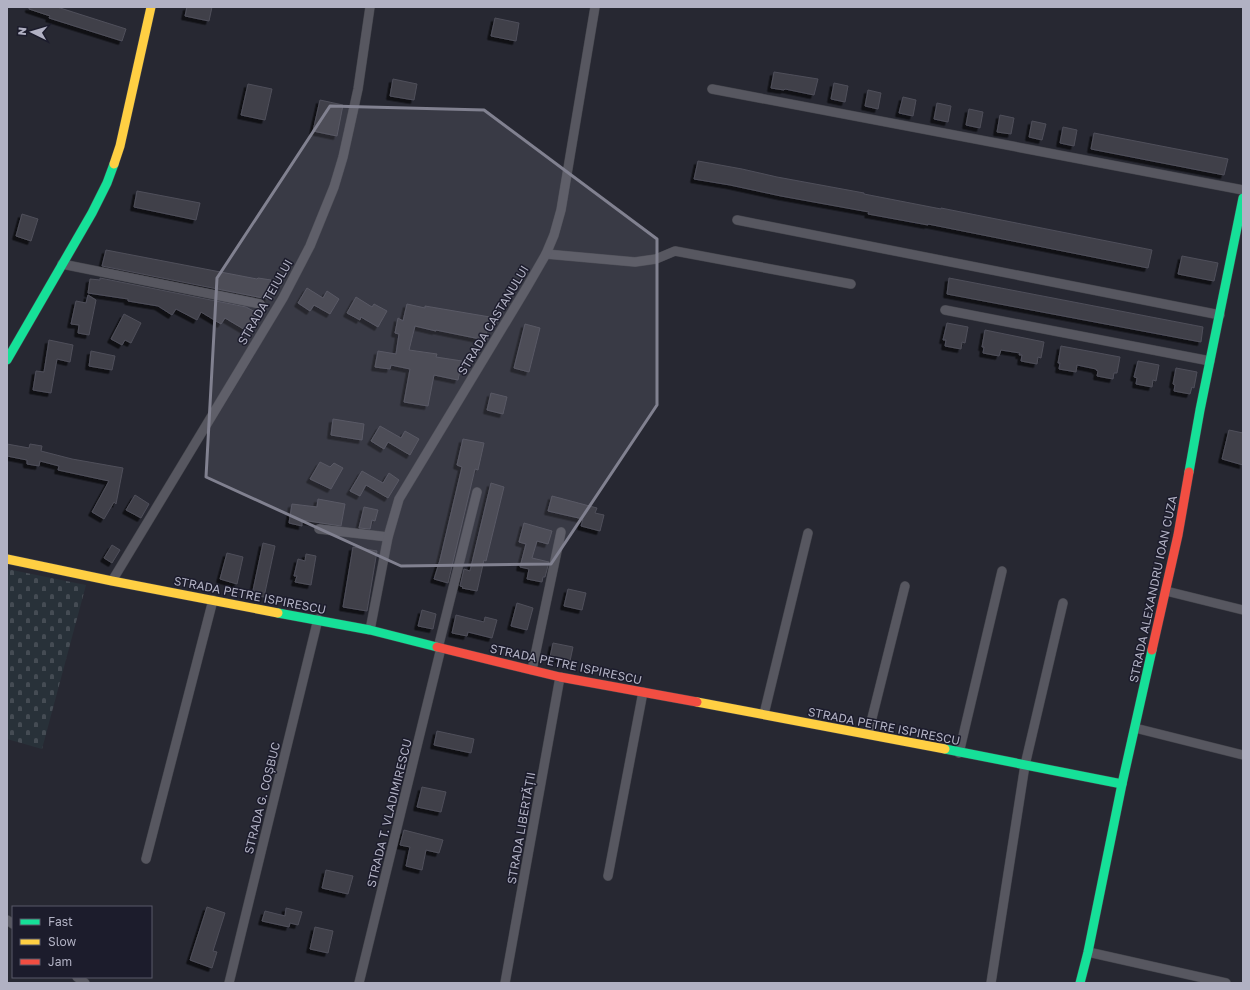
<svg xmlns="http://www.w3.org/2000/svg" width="1250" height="990" font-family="'Golos Text',sans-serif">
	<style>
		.cemetery { fill: url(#cemetery-stones) }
		.building { fill: #40404a; stroke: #4f4f5a; filter: url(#shadow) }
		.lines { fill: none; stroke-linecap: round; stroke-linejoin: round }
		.street-casing { stroke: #43444b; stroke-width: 10 }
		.fast-casing { stroke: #43444b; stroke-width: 10 }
		.slow-casing { stroke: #43444b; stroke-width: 10 }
		.jam-casing { stroke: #43444b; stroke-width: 10 }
		.street { stroke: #575760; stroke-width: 9 }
		.fast { stroke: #16e098; stroke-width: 9 }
		.slow { stroke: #ffcf43; stroke-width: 9 }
		.jam { stroke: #f24e42; stroke-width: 9 }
		.marked { fill: #818190; fill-opacity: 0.2; stroke: #818190; stroke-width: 3; stroke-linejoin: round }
		.labels { text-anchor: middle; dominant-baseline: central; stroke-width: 3; stroke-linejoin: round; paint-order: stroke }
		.street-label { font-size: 12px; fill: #b1b1c3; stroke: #1c1c2c }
	</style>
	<defs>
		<pattern id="cemetery-stones" width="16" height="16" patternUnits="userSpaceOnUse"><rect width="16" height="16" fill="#283139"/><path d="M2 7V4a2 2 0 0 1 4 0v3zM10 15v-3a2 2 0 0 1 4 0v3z" fill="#454c54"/></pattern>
		<filter id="shadow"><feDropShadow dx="-3.5" dy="3.5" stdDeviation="0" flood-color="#0009"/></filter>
	</defs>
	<rect width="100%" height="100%" fill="#272832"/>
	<!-- cemetery -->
	<polygon class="cemetery" points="7,569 86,585 42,749 7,739"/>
	<!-- building -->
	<g class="building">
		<polygon points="29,7 57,7 126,29 122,41 49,18 50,16 29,9"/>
		<polygon points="187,7 212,7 209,21 185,16"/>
		<polygon points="495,18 519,23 516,41 491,36"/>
		<polygon points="774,72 818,79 814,95 785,89 784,90 771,88"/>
		<polygon points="393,79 417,84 414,100 390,96"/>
		<polygon points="834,83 848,86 845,102 831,99"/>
		<polygon points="248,84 272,89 265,120 241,115"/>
		<polygon points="868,90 881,93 878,109 865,106"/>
		<polygon points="903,97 916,100 913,116 899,113"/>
		<polygon points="320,100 343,105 337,136 313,131"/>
		<polygon points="937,103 951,106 948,122 934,119"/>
		<polygon points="969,109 983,112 980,128 966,125"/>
		<polygon points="1000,115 1014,118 1011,134 997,132"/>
		<polygon points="1032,121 1046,124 1042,140 1029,137"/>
		<polygon points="1063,127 1077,130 1074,146 1060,143"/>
		<polygon points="1094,133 1228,159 1224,175 1091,149"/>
		<polygon points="698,161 742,169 777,177 864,193 864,194 941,209 941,208 1152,250 1148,268 928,224 928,225 868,214 869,212 781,196 730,185 694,179"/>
		<polygon points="137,191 200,203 196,220 134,207"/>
		<polygon points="22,214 38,219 31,241 16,236"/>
		<polygon points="106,250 257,279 258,278 271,280 268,299 102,266"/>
		<polygon points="1182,256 1218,263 1214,281 1178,274"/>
		<polygon points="100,278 246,307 257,313 247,331 225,318 221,324 201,312 197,320 176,309 172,315 158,306 128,301 128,299 88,293 90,279 100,280"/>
		<polygon points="949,278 1203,327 1201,342 947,294"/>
		<polygon points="307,288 323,298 327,291 339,299 330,314 314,305 310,311 298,303"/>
		<polygon points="88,295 96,300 89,335 78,333 79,325 71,324 76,301 86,303"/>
		<polygon points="356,297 372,307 374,304 387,311 378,327 361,317 360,320 347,313"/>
		<polygon points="407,304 425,308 425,306 490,317 485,340 436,330 436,331 415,326 409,350 437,354 436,357 462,361 458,380 434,375 428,406 404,402 410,369 391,365 390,369 375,367 378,351 396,354 399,334 395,333 398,318 403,321"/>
		<polygon points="124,314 141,323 131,343 125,340 122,345 111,339"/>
		<polygon points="947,323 968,327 965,343 962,342 961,349 945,346 946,340 943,340"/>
		<polygon points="525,324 540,328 529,372 514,368"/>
		<polygon points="985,330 1044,342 1041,358 1038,357 1037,364 1021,361 1022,355 1019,355 1020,353 1001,350 999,356 983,353 984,347 982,347"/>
		<polygon points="49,340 73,345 70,362 57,359 51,393 33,390 36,371 44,372"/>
		<polygon points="1061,346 1120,357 1117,373 1114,373 1113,379 1097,376 1098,371 1096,370 1096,369 1077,365 1076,372 1059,369 1060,363 1058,363"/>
		<polygon points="91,351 115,356 112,370 89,366"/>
		<polygon points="1138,361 1159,365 1156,381 1153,380 1152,387 1136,384 1137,378 1134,377"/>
		<polygon points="1176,368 1197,372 1194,388 1192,387 1190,394 1174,391 1175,385 1173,384"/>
		<polygon points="491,393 507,397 503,414 487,410"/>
		<polygon points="333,419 364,424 362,440 331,435"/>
		<polygon points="380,426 401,438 405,431 419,439 410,455 388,442 384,449 371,441"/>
		<polygon points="1229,430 1243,433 1243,465 1222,459"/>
		<polygon points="463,439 484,443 478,470 475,469 448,583 434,579 440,560 462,467 457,465"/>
		<polygon points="7,444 29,448 30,444 42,446 41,451 72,459 123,468 116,504 114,502 104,519 92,512 109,481 58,470 59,466 40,461 39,466 27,464 27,460 7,456"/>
		<polygon points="320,462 330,467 334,463 343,468 331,489 310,479"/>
		<polygon points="362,471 383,483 389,473 399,480 388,498 366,485 360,496 350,491"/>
		<polygon points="491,483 504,487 486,561 484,560 477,591 462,588 463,587 460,586 464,569 470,571"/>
		<polygon points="135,495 149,504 141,518 126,510"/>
		<polygon points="552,496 597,508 595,513 604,515 600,531 581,526 583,519 548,511"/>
		<polygon points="318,499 345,504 341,526 302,520 302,526 289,523 292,504 317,507"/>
		<polygon points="364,507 378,510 375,521 372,520 370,529 359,528"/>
		<polygon points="524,523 552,531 548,544 537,541 532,558 549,562 545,577 543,577 542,582 527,579 529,569 520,567 526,544 519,542"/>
		<polygon points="263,543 275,546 264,597 252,595"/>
		<polygon points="112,545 120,550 112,563 104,558"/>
		<polygon points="353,547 377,551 367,611 343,607"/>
		<polygon points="227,553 243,557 237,584 220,579"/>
		<polygon points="306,554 316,556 311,585 295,582 297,576 294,576 298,559 305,561"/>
		<polygon points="568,589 586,593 582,610 564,606"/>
		<polygon points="517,603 533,608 527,630 511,626"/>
		<polygon points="422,610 436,614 433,629 418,626"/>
		<polygon points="456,615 484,622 485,617 497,620 492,638 468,632 467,636 452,633"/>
		<polygon points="553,643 573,647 570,661 550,657"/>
		<polygon points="437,731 474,739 471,753 434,745"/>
		<polygon points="422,787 446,792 441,812 417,807"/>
		<polygon points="404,830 443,840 439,853 426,850 422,870 406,866 410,847 400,845"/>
		<polygon points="326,870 353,876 348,894 322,888"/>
		<polygon points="207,907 225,913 213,951 217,952 212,968 190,960"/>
		<polygon points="286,908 302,912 298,925 290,923 289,927 262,921 265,911 285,916"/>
		<polygon points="315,927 333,931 328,953 310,949"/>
	</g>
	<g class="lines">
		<!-- street casing -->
		<g class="street-casing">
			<g id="street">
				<polyline points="712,89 1243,190"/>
				<polyline points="737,220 1220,315"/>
				<polyline points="546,254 635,262 656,259 675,251 851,284"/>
				<polyline points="62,264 260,304"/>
				<polyline points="945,310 1210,361"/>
				<polyline points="319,529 388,537"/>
				<polyline points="112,581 283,298 310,246 334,187 343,157 358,89 370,7"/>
				<polyline points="1166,591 1243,610"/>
				<polyline points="370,630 388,537 399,499 527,287 546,254 554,235 561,210 595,7"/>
				<polyline points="438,648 477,492"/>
				<polyline points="532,670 561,532"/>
				<polyline points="764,714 808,533"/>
				<polyline points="1135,728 1243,755"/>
				<polyline points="868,734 905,586"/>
				<polyline points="959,753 1002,571"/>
				<polyline points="146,859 213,600"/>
				<polyline points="608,876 643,692"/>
				<polyline points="7,920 13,924"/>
				<polyline points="1088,952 1226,983"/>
				<polyline points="77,977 85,983"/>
				<polyline points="229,983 318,619"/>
				<polyline points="359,983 441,648"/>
				<polyline points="505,983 560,677"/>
				<polyline points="991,983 1025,765 1063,603"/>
			</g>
		</g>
		<!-- fast casing -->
		<g class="fast-casing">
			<g id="fast">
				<polyline points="7,360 92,213 107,183 114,164"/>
				<polyline points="1189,472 1200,410 1243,198"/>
				<polyline points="278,613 370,630 437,647"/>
				<polyline points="945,749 1122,784"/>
				<polyline points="1080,983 1088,952 1122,784 1152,650"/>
			</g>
		</g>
		<!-- slow casing -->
		<g class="slow-casing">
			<g id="slow">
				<polyline points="114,164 120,146 151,7"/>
				<polyline points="7,559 112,581 278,613"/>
				<polyline points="697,702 945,749"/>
			</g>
		</g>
		<!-- jam casing -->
		<g class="jam-casing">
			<g id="jam">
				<polyline points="437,647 560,677 697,702"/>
				<polyline points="1152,650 1178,535 1189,472"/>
			</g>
		</g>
		<!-- street -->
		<use href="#street" class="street"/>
		<!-- fast -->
		<use href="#fast" class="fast"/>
		<!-- slow -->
		<use href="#slow" class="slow"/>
		<!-- jam -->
		<use href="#jam" class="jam"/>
	</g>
	<!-- marked area -->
	<path class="marked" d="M330 106 484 110 657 239V405L551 564 401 566 206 477 217 278Z"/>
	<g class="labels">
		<!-- street labels -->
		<g class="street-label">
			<text transform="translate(265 302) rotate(-60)">STRADA TEIULUI</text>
			<text transform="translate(493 320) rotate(-59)">STRADA CASTANULUI</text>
			<text transform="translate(1153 589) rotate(-78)">STRADA ALEXANDRU IOAN CUZA</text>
			<text transform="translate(250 595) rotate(11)">STRADA PETRE ISPIRESCU</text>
			<text transform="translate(566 664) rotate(12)">STRADA PETRE ISPIRESCU</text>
			<text transform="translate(884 726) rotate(11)">STRADA PETRE ISPIRESCU</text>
			<text transform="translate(262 798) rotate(-76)">STRADA G. COȘBUC</text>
			<text transform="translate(389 813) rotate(-76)">STRADA T. VLADIMIRESCU</text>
			<text transform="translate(521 828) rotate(-80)">STRADA LIBERTĂȚII</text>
		</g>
	</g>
	<!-- border -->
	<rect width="1250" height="990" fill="none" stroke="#b1b1c3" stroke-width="16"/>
	<!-- legend -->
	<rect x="12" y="906" width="140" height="72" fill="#1c1c2c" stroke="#585868"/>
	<rect x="20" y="919" width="20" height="6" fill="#16e098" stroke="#585868"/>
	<text x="48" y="926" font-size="12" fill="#b1b1c3">Fast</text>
	<rect x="20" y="939" width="20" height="6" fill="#ffcf43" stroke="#585868"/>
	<text x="48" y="946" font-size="12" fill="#b1b1c3">Slow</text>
	<rect x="20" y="959" width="20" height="6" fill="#f24e42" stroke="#585868"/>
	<text x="48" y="966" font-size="12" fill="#b1b1c3">Jam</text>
	<!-- north arrow -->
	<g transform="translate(32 32) rotate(275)" stroke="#1c1c2c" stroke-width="3" paint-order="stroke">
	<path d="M0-3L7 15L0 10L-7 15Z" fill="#b1b1c3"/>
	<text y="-6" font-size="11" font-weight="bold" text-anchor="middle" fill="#b1b1c3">N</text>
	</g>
</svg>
